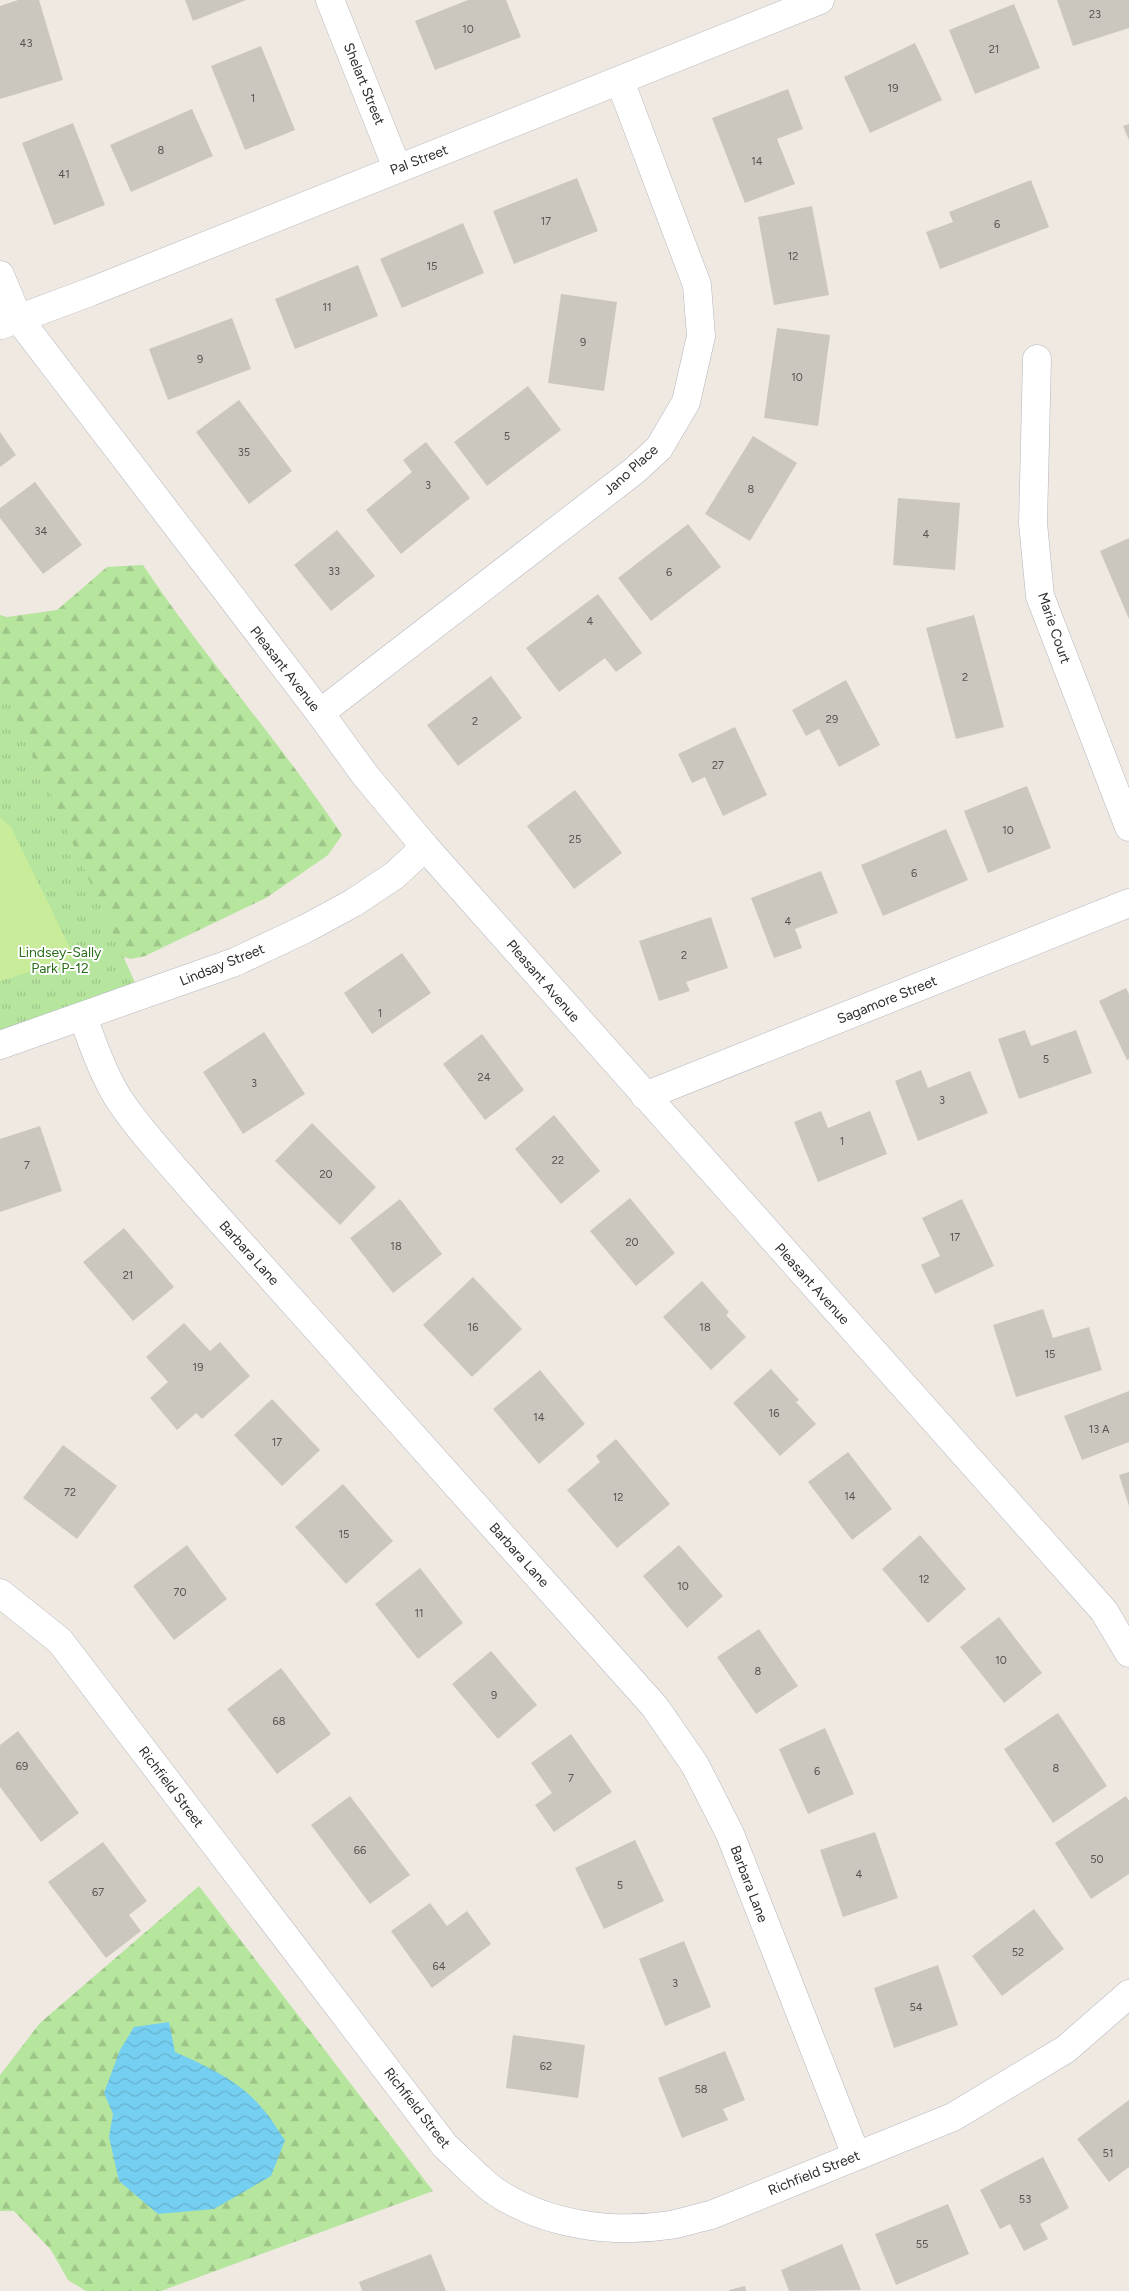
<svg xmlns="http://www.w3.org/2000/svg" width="1129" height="2291" font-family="Figtree,sans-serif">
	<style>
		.forest { fill: url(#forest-firs) }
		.park { fill: url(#park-tufts) }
		.pitch { fill: #c9ec9a }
		.water { fill: url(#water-waves) }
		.building { fill: #cbc7bf }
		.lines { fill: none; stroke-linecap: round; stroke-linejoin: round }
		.minor-casing { stroke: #b4b7c1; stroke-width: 29 }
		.minor { stroke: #fff; stroke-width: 28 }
		.labels { text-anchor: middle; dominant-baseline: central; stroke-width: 4; stroke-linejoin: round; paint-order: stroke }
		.number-label { font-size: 11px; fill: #555452 }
		.street-label { font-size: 14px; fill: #2e2e2e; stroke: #fff }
		.park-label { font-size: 14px; fill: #2c6e1b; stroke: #fff }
	</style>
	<defs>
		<pattern id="forest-firs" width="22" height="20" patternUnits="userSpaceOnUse" patternTransform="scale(1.25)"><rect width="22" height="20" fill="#b6e59e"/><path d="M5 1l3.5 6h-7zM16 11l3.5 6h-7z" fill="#9dc588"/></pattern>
		<pattern id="park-tufts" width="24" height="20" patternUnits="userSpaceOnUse" patternTransform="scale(1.25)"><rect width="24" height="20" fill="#b6e59e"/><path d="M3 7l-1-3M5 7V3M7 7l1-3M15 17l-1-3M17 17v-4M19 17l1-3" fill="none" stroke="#9dc588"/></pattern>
		<pattern id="water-waves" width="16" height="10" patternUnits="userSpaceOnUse" patternTransform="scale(1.25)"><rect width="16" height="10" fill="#75cff0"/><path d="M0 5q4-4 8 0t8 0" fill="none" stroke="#66b2ce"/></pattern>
	</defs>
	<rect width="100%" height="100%" fill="#efe9e1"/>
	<!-- forest -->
	<g class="forest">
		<path d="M143 565C205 658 280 742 342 835L328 855 266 898 145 956 131 959 124 957 37 831 0 773V615L7 617 57 610 107 567Z"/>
		<polygon points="199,1886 433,2191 161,2291 86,2291 68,2280 51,2250 14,2211 0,2211 0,2075 40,2023"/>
	</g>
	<!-- park -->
	<polygon class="park" points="0,681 141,996 0,1043"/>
	<!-- pitch -->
	<polygon class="pitch" points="0,817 11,827 75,958 0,981"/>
	<!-- water -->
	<path class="water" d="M169 2022 175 2052C206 2066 240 2081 262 2108 271 2118 277 2129 285 2140L271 2176 214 2209 158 2214 119 2181 109 2137 113 2114 104 2093 120 2050 134 2027Z"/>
	<!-- building -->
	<g class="building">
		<polygon points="18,0 39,0 63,80 0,99 0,6"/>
		<polygon points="185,0 246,0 193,21"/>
		<polygon points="468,0 506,0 521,37 435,70 415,21"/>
		<polygon points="1057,0 1129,0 1129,28 1073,46"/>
		<polygon points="1014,4 1040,68 975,94 949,30"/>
		<polygon points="915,43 942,100 870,133 844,77"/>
		<polygon points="261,46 295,130 245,150 211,66"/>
		<polygon points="788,89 803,129 777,139 795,184 745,203 712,118"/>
		<polygon points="192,109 213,156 131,192 110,145"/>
		<polygon points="73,123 105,205 54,225 22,143"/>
		<polygon points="1129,124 1129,140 1123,126"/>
		<polygon points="577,178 598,231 514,264 493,211"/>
		<polygon points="1031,180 1049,227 940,269 926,232 953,222 949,212"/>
		<polygon points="812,206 829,295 774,305 758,217"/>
		<polygon points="463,223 484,273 402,308 380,259"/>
		<polygon points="358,265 378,316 295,349 275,299"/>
		<polygon points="561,294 617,302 604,391 548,383"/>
		<polygon points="232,318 251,369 168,400 149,349"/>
		<polygon points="777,328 830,335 818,426 764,418"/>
		<polygon points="528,386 561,430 487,486 454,442"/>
		<polygon points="239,400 292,471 249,504 196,432"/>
		<polygon points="0,432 16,455 0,467"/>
		<polygon points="753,436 797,463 750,541 705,514"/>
		<polygon points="426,442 470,498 401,554 366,510 412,472 403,460"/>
		<polygon points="35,482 82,545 43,574 0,518 0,508"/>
		<polygon points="898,498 960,503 955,570 893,565"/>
		<polygon points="688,524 721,567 651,621 618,578"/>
		<polygon points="337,530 375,576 331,611 294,565"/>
		<polygon points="1129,538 1129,619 1100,551"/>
		<polygon points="598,594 642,653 616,672 605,658 559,692 526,648"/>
		<polygon points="974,615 1004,727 956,739 926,628"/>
		<polygon points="491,676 522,718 458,766 427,725"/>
		<polygon points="846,680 880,745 839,767 819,729 806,736 792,710"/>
		<polygon points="735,727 767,795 723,816 705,777 692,783 678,754"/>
		<polygon points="1027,786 1051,848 988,873 964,811"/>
		<polygon points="575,790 622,853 574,889 527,826"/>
		<polygon points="946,829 968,880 883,916 861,865"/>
		<polygon points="821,871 838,913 795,929 802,948 774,958 751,898"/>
		<polygon points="711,917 728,968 686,982 690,991 659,1001 639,941"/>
		<polygon points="402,953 431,993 372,1034 344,993"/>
		<polygon points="1126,988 1129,994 1129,1059 1127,1060 1099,1001"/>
		<polygon points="1025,1030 1031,1046 1076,1030 1092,1073 1019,1099 998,1039"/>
		<polygon points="264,1032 305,1094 243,1134 203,1072"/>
		<polygon points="482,1034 524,1090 485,1120 443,1064"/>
		<polygon points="921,1070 928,1088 970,1071 988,1113 918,1141 895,1081"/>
		<polygon points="821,1111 828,1128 870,1111 887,1154 818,1182 794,1122"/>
		<polygon points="554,1115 600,1171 561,1204 515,1149"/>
		<polygon points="312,1123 376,1187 340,1225 275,1161"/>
		<polygon points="40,1126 62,1191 0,1212 0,1139"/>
		<polygon points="630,1198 675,1253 636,1286 590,1231"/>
		<polygon points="400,1199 442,1254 393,1293 350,1238"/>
		<polygon points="962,1199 994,1266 935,1294 921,1265 940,1256 922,1218"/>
		<polygon points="124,1228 174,1287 133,1321 83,1262"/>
		<polygon points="473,1277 522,1329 472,1377 423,1325"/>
		<polygon points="702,1281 729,1312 726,1315 746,1337 711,1370 663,1317"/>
		<polygon points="1043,1309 1053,1338 1089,1327 1102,1370 1016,1397 993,1325"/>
		<polygon points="184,1323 210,1351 220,1342 250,1376 202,1419 196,1413 177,1430 150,1398 168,1382 146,1357"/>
		<polygon points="771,1369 799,1400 796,1402 816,1424 780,1456 733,1403"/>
		<polygon points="540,1370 585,1424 539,1464 493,1409"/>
		<polygon points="1129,1391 1129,1442 1082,1460 1064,1416"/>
		<polygon points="272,1399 320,1450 282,1486 234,1435"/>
		<polygon points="616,1439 670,1504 617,1548 567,1490 600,1462 596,1456"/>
		<polygon points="63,1445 117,1486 77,1539 23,1498"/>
		<polygon points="848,1452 892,1509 852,1540 808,1482"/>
		<polygon points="1129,1472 1129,1506 1119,1475"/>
		<polygon points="343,1484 393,1541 346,1584 295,1527"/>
		<polygon points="920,1535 966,1589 928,1623 882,1569"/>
		<polygon points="187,1545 227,1599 174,1640 133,1586"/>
		<polygon points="679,1545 723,1596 687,1628 643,1576"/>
		<polygon points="420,1568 463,1623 418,1659 375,1604"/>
		<polygon points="999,1617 1042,1673 1004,1703 960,1647"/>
		<polygon points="759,1629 798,1686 756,1714 717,1657"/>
		<polygon points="491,1651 537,1705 498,1739 452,1684"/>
		<polygon points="281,1668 331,1734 277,1774 227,1709"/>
		<polygon points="1058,1713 1107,1786 1053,1823 1004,1749"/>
		<polygon points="825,1728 854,1794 808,1814 779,1749"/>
		<polygon points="18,1731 79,1813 41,1842 0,1787 0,1745"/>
		<polygon points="571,1734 612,1792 554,1832 535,1805 552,1793 531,1763"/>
		<polygon points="350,1796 410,1875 370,1904 311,1825"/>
		<polygon points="1126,1796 1129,1801 1129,1874 1091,1899 1055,1843"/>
		<polygon points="875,1832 898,1898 843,1917 820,1850"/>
		<polygon points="635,1840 664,1901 604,1929 575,1868"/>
		<polygon points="103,1842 147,1901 129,1915 141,1931 106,1958 48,1882"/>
		<polygon points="430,1903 447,1926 467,1911 491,1944 432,1988 391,1931"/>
		<polygon points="1034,1909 1064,1949 1002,1996 972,1956"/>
		<polygon points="684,1941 711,2007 665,2026 639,1959"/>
		<polygon points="938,1965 958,2025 894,2048 874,1988"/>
		<polygon points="513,2035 585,2045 578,2098 506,2088"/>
		<polygon points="725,2051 745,2100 723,2109 728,2120 682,2138 658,2078"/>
		<polygon points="1129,2100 1129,2167 1109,2182 1077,2139"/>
		<polygon points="1043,2157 1069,2208 1040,2224 1048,2239 1024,2251 1010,2224 1000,2229 980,2190"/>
		<polygon points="948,2204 969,2254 896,2285 875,2234"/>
		<polygon points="842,2244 861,2290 789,2291 781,2270"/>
		<polygon points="431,2254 446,2291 362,2291 359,2282"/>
		<polygon points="745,2286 746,2291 729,2291 729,2290"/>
	</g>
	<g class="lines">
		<!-- minor casing -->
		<g class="minor-casing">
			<g id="minor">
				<polyline points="330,0 397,168"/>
				<polyline points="0,275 18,318 320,713 365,775 425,847 1104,1611 1129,1653"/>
				<polyline points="1,325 90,292 820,0"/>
				<polyline points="1037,359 1033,523 1040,596 1129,827"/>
				<polyline points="320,713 634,471 659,448 686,402 701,336 697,285 620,81"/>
				<path d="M83 1017C93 1045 103 1073 118 1098 142 1134 173 1166 201 1199L655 1707 695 1765 730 1834 856 2155"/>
				<polyline points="0,1045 235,962 305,929 353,903 395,875 425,847"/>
				<polyline points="645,1096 1129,903"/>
				<path d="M0 1593 60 1641 445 2146C461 2160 478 2179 496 2192 546 2225 612 2234 670 2225 683 2223 697 2218 711 2215L953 2117 1066 2049 1129 1994"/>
			</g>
		</g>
		<!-- minor -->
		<use href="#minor" class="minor"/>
	</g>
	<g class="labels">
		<!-- number labels -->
		<g class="number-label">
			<text x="1095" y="14">23</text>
			<text x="468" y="29">10</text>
			<text x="26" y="43">43</text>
			<text x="994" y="49">21</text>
			<text x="893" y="88">19</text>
			<text x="253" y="98">1</text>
			<text x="161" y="150">8</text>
			<text x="757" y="161">14</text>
			<text x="64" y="174">41</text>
			<text x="546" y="221">17</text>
			<text x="997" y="224">6</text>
			<text x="793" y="256">12</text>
			<text x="432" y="266">15</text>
			<text x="327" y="307">11</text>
			<text x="583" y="342">9</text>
			<text x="200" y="359">9</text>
			<text x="797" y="377">10</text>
			<text x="507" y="436">5</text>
			<text x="244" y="452">35</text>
			<text x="428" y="485">3</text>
			<text x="751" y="489">8</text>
			<text x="41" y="531">34</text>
			<text x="926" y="534">4</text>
			<text x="334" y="571">33</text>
			<text x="669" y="572">6</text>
			<text x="590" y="621">4</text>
			<text x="965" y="677">2</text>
			<text x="832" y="719">29</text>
			<text x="475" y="721">2</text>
			<text x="718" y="765">27</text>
			<text x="1008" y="830">10</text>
			<text x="575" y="839">25</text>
			<text x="914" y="873">6</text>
			<text x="788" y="921">4</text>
			<text x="684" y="955">2</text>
			<text x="380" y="1013">1</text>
			<text x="1046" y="1059">5</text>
			<text x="484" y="1077">24</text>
			<text x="254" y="1083">3</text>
			<text x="942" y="1100">3</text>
			<text x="842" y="1141">1</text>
			<text x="558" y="1160">22</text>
			<text x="27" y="1165">7</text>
			<text x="326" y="1174">20</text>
			<text x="955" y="1237">17</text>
			<text x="632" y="1242">20</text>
			<text x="396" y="1246">18</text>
			<text x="128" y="1275">21</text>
			<text x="473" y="1327">16</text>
			<text x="705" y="1327">18</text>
			<text x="1050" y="1354">15</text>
			<text x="198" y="1367">19</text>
			<text x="774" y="1413">16</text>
			<text x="539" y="1417">14</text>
			<text x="1099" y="1429">13 A</text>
			<text x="277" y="1442">17</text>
			<text x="70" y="1492">72</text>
			<text x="850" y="1496">14</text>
			<text x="618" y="1497">12</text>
			<text x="344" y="1534">15</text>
			<text x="924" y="1579">12</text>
			<text x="683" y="1586">10</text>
			<text x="180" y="1592">70</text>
			<text x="419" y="1613">11</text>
			<text x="1001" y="1660">10</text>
			<text x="758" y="1671">8</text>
			<text x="494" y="1695">9</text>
			<text x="279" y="1721">68</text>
			<text x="22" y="1766">69</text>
			<text x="1056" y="1768">8</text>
			<text x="817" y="1771">6</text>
			<text x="571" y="1778">7</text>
			<text x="360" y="1850">66</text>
			<text x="1097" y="1859">50</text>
			<text x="859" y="1874">4</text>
			<text x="620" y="1885">5</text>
			<text x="98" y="1892">67</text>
			<text x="1018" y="1952">52</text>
			<text x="439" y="1966">64</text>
			<text x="675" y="1983">3</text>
			<text x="916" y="2007">54</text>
			<text x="546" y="2066">62</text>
			<text x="701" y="2089">58</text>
			<text x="1108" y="2153">51</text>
			<text x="1025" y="2199">53</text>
			<text x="922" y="2244">55</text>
		</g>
		<!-- street labels -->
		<g class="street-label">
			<text transform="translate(364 84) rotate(68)">Shelart Street</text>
			<text transform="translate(419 160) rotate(-21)">Pal Street</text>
			<text transform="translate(631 470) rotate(-42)">Jano Place</text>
			<text transform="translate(1054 628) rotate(71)">Marie Court</text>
			<text transform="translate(285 669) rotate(52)">Pleasant Avenue</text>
			<text transform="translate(222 965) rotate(-22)">Lindsay Street</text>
			<text transform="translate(543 981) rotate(49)">Pleasant Avenue</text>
			<text transform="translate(887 1000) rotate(-22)">Sagamore Street</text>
			<text transform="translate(249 1253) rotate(48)">Barbara Lane</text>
			<text transform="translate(812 1284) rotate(48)">Pleasant Avenue</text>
			<text transform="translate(519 1555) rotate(48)">Barbara Lane</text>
			<text transform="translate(171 1787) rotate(53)">Richfield Street</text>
			<text transform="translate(749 1884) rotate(69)">Barbara Lane</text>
			<text transform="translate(417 2108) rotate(52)">Richfield Street</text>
			<text transform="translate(814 2173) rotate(-22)">Richfield Street</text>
		</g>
		<!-- park labels -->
		<g class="park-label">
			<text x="60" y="952">Lindsey-Sally<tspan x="60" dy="16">Park P-12</tspan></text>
		</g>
	</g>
</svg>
